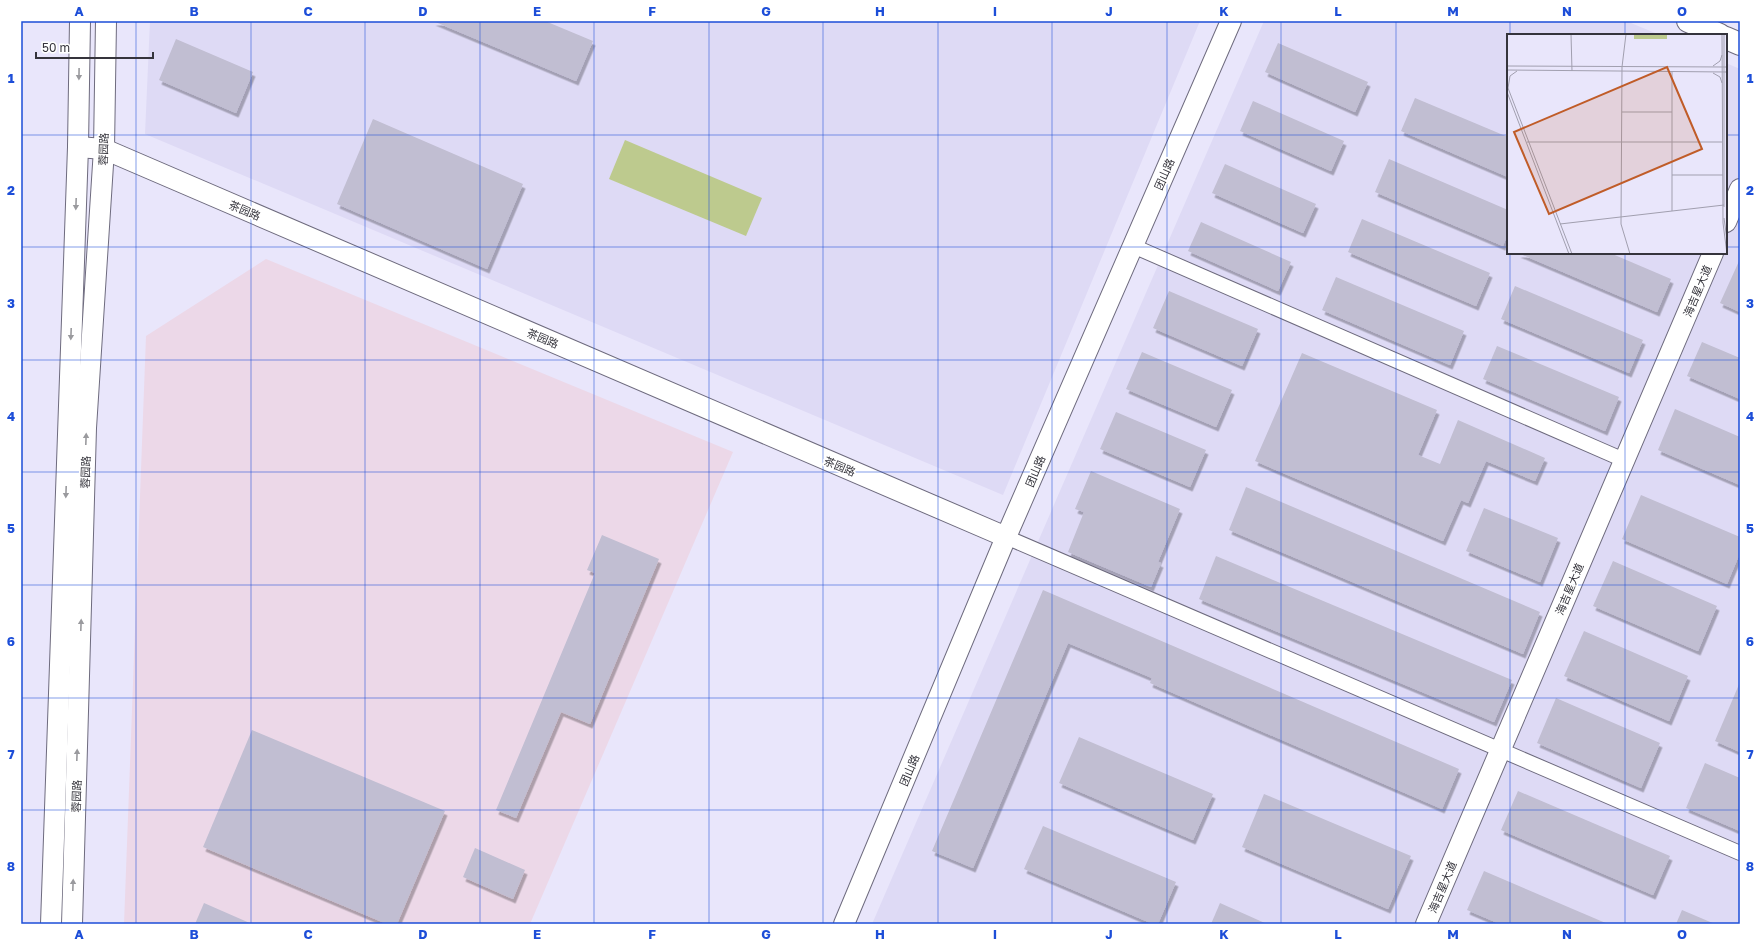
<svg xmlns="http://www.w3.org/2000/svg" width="1761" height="945" font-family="'Golos Text','Noto Sans SC',sans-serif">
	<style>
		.built { fill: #dedaf5 }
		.industrial { fill: #ecd8e8 }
		.green { fill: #bdca8e }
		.building { fill: #c1bed2; filter: url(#shadow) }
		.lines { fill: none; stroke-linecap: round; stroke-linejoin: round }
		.street-casing { stroke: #6e6b7e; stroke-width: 16 }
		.secondary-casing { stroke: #6e6b7e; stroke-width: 22 }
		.highway-casing { stroke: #6e6b7e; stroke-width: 24 }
		.street { stroke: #fff; stroke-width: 14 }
		.secondary { stroke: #fff; stroke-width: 20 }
		.highway { stroke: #fff; stroke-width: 22 }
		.oneway { fill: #9a9a9e }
		.grid { fill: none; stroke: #1d4ed8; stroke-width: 1; stroke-opacity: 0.55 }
		.labels { text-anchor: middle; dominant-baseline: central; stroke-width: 3.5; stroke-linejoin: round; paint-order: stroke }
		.street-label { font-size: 11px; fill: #35343c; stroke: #fff }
		.inset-road { fill: none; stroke: #a19faf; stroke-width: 1 }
		.view { fill: #c05c28; fill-opacity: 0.15; stroke: #c05c28; stroke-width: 2 }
		.inset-edge { fill: none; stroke: #35343c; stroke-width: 2 }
		.neatline { fill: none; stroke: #1d4ed8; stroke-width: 1.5 }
		.grid-label { font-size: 13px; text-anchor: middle; font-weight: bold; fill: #1d4ed8 }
	</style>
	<defs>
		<filter id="shadow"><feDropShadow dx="2.5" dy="4.5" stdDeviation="0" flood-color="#0004"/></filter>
	</defs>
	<rect width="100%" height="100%" fill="#e9e6fb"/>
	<!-- built -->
	<g class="built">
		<polygon points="150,21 1200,21 1003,495 145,134"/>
		<polygon points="1264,21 1626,21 1660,35 1508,35 1508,253 1726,253 1726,63 1740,69 1740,924 872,924"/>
	</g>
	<!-- industrial -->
	<polygon class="industrial" points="266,259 733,452 530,924 124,924 146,336"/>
	<!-- green -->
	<polygon class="green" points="625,140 762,198 746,236 609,179"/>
	<!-- building -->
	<g class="building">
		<polygon points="433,21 545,21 593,41 576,81"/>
		<polygon points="176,39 253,72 236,113 159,80"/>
		<polygon points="1278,43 1368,82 1355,112 1265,72"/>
		<polygon points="1415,98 1508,137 1508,177 1401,131"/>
		<polygon points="1253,101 1344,141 1331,171 1240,131"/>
		<polygon points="373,119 523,184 487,269 337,204"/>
		<polygon points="1389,159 1508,210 1508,233 1503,246 1375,192"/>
		<polygon points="1225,164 1316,204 1303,233 1212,193"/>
		<polygon points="1362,219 1490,273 1476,306 1348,252"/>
		<polygon points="1201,222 1291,262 1278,291 1188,251"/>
		<polygon points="1518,253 1610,253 1671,279 1657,312"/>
		<polygon points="1740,259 1740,312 1720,303"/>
		<polygon points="1336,277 1464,331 1450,365 1322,310"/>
		<polygon points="1515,286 1643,340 1629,373 1501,319"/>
		<polygon points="1169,291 1258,329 1242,366 1153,328"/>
		<polygon points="1702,342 1740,358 1740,399 1687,376"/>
		<polygon points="1497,346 1619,397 1605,431 1483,379"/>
		<polygon points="1142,352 1232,390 1216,427 1126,389"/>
		<polygon points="1302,353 1437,410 1418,455 1440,464 1458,420 1545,458 1535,481 1486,461 1468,503 1461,500 1443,541 1255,461"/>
		<polygon points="1675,409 1740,437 1740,485 1658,450"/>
		<polygon points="1116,412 1206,450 1190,487 1100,449"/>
		<polygon points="1091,471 1180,509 1158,562 1161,563 1151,587 1068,552 1084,512 1075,509"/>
		<polygon points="1246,487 1540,612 1523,654 1229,530"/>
		<polygon points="1641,495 1740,537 1740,553 1727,584 1622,539"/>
		<polygon points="1484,508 1558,538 1540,582 1466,551"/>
		<polygon points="602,535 659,559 590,724 561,712 516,818 496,810 595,573 587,570"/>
		<polygon points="1216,556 1512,680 1494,722 1199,599"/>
		<polygon points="1613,561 1717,606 1698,651 1593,606"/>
		<polygon points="1043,590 1459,769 1442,809 1150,683 1152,678 1068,643 973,868 932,851"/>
		<polygon points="1584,631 1688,676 1669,721 1564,676"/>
		<polygon points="1740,682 1740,752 1715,741"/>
		<polygon points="1556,698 1660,743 1641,788 1537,743"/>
		<polygon points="252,730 445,811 397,924 387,924 203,847"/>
		<polygon points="1079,737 1213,794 1193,840 1059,783"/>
		<polygon points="1705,763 1740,778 1740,831 1686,808"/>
		<polygon points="1518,791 1670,856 1653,895 1501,830"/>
		<polygon points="1264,794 1411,856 1388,909 1242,847"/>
		<polygon points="1043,826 1176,882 1158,924 1153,924 1024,869"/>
		<polygon points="475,848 525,870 513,899 463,877"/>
		<polygon points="1484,871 1608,924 1500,924 1467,910"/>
		<polygon points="204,903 252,924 195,924"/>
		<polygon points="1220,903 1267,924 1211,924"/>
		<polygon points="1682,910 1715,924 1676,924"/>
	</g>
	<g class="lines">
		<!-- street casing -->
		<g class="street-casing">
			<g id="street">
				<polyline points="1133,246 1624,460"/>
				<polyline points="1006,537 1740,853"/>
			</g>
		</g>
		<!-- secondary casing -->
		<g class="secondary-casing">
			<g id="secondary">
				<polyline points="78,147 104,149 1006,537"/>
				<polyline points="1726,222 1740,189"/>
				<polyline points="51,924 78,147 80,21"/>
				<polyline points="72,924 86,428 104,149 106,21"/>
				<polyline points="844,924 1006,537 1231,21"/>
				<polyline points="1426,924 1713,253"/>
			</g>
		</g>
		<!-- highway casing -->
		<g class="highway-casing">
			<g id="highway">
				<polyline points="1688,21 1720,35"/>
				<polyline points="1726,38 1740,44"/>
			</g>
		</g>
		<!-- street -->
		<use href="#street" class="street"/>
		<!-- secondary -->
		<use href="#secondary" class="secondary"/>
		<!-- highway -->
		<use href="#highway" class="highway"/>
	</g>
	<!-- one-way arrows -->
	<defs><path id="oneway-solid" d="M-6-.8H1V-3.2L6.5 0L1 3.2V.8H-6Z"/></defs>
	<g class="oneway">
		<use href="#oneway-solid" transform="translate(79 74) rotate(91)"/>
		<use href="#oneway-solid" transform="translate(76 204) rotate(92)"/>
		<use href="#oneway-solid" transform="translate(71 334) rotate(92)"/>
		<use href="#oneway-solid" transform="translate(86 439) rotate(-88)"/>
		<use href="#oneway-solid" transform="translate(66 492) rotate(92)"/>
		<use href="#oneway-solid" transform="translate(81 625) rotate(-88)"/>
		<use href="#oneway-solid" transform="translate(77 755) rotate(-88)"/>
		<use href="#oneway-solid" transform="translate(73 885) rotate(-88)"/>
	</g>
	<!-- grid -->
	<path class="grid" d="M136 21V924M251 21V924M365 21V924M480 21V924M594 21V924M709 21V924M823 21V924M938 21V924M1052 21V924M1167 21V924M1281 21V924M1396 21V924M1510 21V35M1625 21V35M21 135H1508M1726 135H1740M21 247H1508M1726 247H1740M1510 253V924M1625 253V924M21 360H1740M21 472H1740M21 585H1740M21 698H1740M21 810H1740"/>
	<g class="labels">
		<!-- street labels -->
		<g class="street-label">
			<text transform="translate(103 149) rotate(-88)">蓉园路</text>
			<text transform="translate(1164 174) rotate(-66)">团山路</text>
			<text transform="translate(245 210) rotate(23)">茶园路</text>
			<text transform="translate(1697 291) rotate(-67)">海吉星大道</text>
			<text transform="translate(543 338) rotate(23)">茶园路</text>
			<text transform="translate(840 466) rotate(23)">茶园路</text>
			<text transform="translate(1035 471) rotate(-67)">团山路</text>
			<text transform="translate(85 472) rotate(-88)">蓉园路</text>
			<text transform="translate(1569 589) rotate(-67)">海吉星大道</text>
			<text transform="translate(909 770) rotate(-67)">团山路</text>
			<text transform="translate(76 796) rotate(-88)">蓉园路</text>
			<text transform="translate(1442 887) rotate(-67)">海吉星大道</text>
		</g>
	</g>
	<!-- overview -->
	<g transform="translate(1507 34)">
		<rect width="220" height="220" fill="#e9e6fb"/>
		<path d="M127 0H160V5H127Z" fill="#bdca8e"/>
		<path class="inset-road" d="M64 0 65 37M119 0 115 33 114 190 123 220M215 0 216 189 220 220M0 32 220 33M206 32 213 27 215 21M0 36 220 38M206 39 213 43 215 49M1 54 65 220M1 54 3 42 10 37M0 58 62 220M115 78H165M20 108H215M165 141H216M217 173V0M165 177V38M217 184 220 206M53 190 217 171"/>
		<path class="view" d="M160 33 195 115 42 180 7 98Z"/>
		<rect width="220" height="220" class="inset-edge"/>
	</g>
	<!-- border -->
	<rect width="1761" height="945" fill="none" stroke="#ffffff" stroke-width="44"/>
	<!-- scale -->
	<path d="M36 52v6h117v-6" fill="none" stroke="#35343c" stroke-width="2"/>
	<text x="42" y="52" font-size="12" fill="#35343c" stroke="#ffffff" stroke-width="3" paint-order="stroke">50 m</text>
	<rect x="22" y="22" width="1717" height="901" class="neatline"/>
	<g class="grid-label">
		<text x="79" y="16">A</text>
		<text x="194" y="16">B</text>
		<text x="308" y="16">C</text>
		<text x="423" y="16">D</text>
		<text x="537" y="16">E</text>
		<text x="652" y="16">F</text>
		<text x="766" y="16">G</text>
		<text x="880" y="16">H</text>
		<text x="995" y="16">I</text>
		<text x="1109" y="16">J</text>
		<text x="1224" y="16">K</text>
		<text x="1338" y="16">L</text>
		<text x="1453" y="16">M</text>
		<text x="1567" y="16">N</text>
		<text x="1682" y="16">O</text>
		<text x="11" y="83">1</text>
		<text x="1750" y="83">1</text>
		<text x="11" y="195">2</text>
		<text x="1750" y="195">2</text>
		<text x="11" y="308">3</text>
		<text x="1750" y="308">3</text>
		<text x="11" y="421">4</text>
		<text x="1750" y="421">4</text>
		<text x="11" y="533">5</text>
		<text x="1750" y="533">5</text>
		<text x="11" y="646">6</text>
		<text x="1750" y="646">6</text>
		<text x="11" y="759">7</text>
		<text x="1750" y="759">7</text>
		<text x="11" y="871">8</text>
		<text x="1750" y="871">8</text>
		<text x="79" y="939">A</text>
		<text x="194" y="939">B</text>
		<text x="308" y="939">C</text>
		<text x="423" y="939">D</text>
		<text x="537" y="939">E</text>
		<text x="652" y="939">F</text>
		<text x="766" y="939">G</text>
		<text x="880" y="939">H</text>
		<text x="995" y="939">I</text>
		<text x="1109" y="939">J</text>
		<text x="1224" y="939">K</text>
		<text x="1338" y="939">L</text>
		<text x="1453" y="939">M</text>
		<text x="1567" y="939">N</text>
		<text x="1682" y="939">O</text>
	</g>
</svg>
